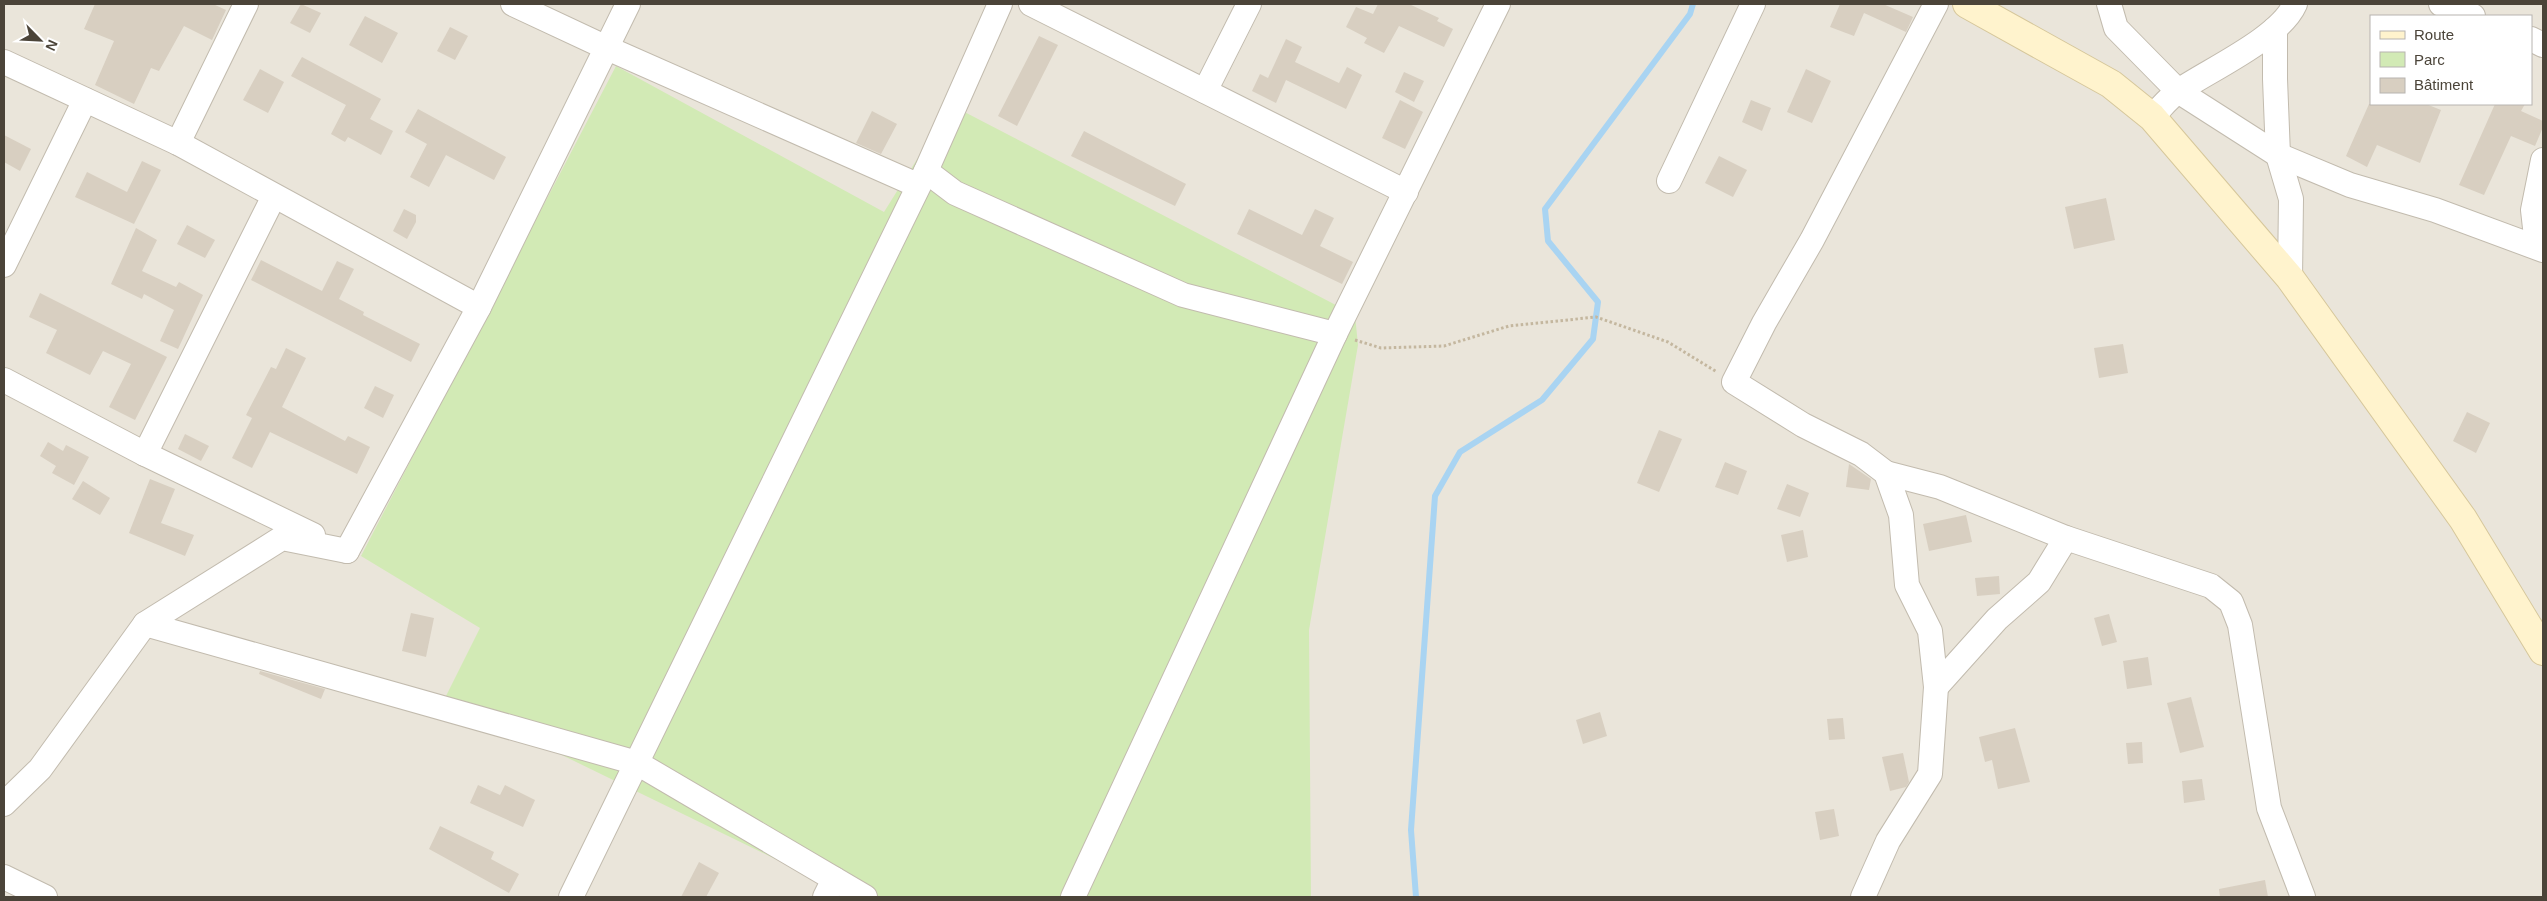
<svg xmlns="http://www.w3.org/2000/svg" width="2547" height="901" font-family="Helvetica,sans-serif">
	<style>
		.residential { fill: #eae5da; fill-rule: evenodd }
		.green { fill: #d2eab5 }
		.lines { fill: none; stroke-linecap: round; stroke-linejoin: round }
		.stream { stroke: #a9d4f2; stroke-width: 6 }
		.building { fill: #d8cfc1 }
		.street-casing { stroke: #c2bbae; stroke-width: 26 }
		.secondary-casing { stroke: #d6c79b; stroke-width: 30 }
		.path { stroke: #c4b79f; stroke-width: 3; stroke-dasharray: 2.5 2.5; stroke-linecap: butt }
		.street { stroke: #fff; stroke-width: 24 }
		.secondary { stroke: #fff3cd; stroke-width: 28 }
	</style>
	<rect width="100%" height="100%" fill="#f6f3ec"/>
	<!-- residential -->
	<path class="residential" d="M4 4H2543V897H4ZM2371 16H2531V104H2371Z"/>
	<!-- green -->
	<polygon class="green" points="616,66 884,212 951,105 1355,315 1358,345 1309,630 1311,897 853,897 445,698 480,628 361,556"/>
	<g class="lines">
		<!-- stream -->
		<polyline class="stream" points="1416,897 1411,830 1435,496 1460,452 1542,400 1593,339 1598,302 1548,241 1545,209 1690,14 1693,4"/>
	</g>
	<!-- building -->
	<g class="building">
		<polygon points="95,4 213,4 226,10 212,40 184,26 159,71 151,68 134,104 95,85 114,41 84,29"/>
		<polygon points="301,4 321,13 310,33 290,23"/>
		<polygon points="1378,4 1409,4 1439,18 1437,21 1453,29 1444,47 1399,26 1384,53 1364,43 1367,38 1346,27 1356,7 1373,14"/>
		<polygon points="1840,4 1883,4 1913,17 1906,32 1864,13 1854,36 1830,27"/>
		<polygon points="365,16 398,33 382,63 349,45"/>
		<polygon points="450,27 468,36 455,60 437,51"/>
		<polygon points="1039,36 1058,45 1017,126 998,116"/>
		<polygon points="1286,39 1302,47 1295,62 1339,83 1347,67 1362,75 1346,109 1286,80 1276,103 1252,91 1260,74 1268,78"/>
		<polygon points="302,57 381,99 370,119 393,131 381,155 348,137 345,142 331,134 346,105 291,76"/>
		<polygon points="260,69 284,82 268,113 243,100"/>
		<polygon points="1806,69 1831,81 1812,123 1787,112"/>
		<polygon points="1404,72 1424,81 1414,102 1395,92"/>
		<polygon points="1400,100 1423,112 1405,149 1382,138"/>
		<polygon points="1751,100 1771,108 1762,131 1742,122"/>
		<polygon points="2369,104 2426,104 2441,110 2420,163 2377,145 2367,167 2346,156"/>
		<polygon points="2495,104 2525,104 2521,111 2543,121 2543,127 2535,146 2511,136 2484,195 2459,185"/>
		<polygon points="418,109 506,157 494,180 446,155 429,187 410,177 427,144 405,132"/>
		<polygon points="872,111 897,124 881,154 856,143"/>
		<polygon points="1084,131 1186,184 1175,206 1071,156"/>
		<polygon points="4,135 31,149 20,171 4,162"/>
		<polygon points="1719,156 1747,170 1733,197 1705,183"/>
		<polygon points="142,161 161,170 134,224 75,197 87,172 127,192"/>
		<polygon points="2106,198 2115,240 2074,249 2065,207"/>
		<polygon points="404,209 416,215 416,222 407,239 393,231"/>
		<polygon points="1249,209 1302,235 1315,209 1334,218 1320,246 1353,262 1342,284 1237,234"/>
		<polygon points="187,225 215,240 205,258 177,244"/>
		<polygon points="136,228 157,240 142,271 176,287 179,282 203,295 178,349 160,341 174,310 144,294 142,299 111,284"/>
		<polygon points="261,260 322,291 337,261 354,269 339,299 364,312 363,315 420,344 411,362 251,280"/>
		<polygon points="40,293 167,357 135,420 109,407 131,364 103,351 90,375 46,353 57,330 29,317"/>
		<polygon points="2123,344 2128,373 2099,378 2094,348"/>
		<polygon points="286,348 306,358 282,407 345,441 348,436 370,447 357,474 270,432 252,468 232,458 252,418 246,415 271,367 276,369"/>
		<polygon points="375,386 394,395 383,418 364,408"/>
		<polygon points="2467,412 2490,423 2476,453 2453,441"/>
		<polygon points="1659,430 1682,439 1659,492 1637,483"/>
		<polygon points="185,434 209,446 201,461 178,449"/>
		<polygon points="48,442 63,451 66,445 89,457 74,485 52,473 56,466 40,456"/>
		<polygon points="1725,462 1747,471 1738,495 1715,487"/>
		<polygon points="1849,464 1871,479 1869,490 1846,487"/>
		<polygon points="150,479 175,489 161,523 194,535 185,556 129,533"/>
		<polygon points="83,481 110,498 100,515 72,499"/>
		<polygon points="1787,484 1809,493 1800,517 1777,509"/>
		<polygon points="1966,515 1972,542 1929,551 1923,524"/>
		<polygon points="1803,530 1808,557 1787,562 1781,535"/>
		<polygon points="1999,576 2000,594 1977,596 1975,578"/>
		<polygon points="411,613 434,618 426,657 402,651"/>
		<polygon points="2109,614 2117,642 2102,646 2094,618"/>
		<polygon points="2148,657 2152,685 2127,689 2123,661"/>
		<polygon points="260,671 325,689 321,699 259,674"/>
		<polygon points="2191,697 2204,747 2180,753 2167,703"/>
		<polygon points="1600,712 1607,736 1583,744 1576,720"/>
		<polygon points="1843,718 1845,739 1829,740 1827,719"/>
		<polygon points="2015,728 2030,782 1998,789 1992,760 1985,762 1979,737"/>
		<polygon points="2142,742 2143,763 2128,764 2126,743"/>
		<polygon points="1903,753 1909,782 1906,787 1890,791 1882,757"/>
		<polygon points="2202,779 2205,800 2184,803 2182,781"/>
		<polygon points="478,785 500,795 505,785 535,800 523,827 470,803"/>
		<polygon points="1834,809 1839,836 1820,840 1815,812"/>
		<polygon points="440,826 494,852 491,859 519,874 509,893 429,849"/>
		<polygon points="699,862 719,873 706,897 681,897"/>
		<polygon points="2265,880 2268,897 2220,897 2219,889"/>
	</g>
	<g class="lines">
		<!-- street casing -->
		<g class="street-casing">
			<g id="street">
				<polyline points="513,4 607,48 917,185"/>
				<polyline points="1031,4 1406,192"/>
				<polyline points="2109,4 2116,28 2178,91 2278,155 2350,185 2435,210 2543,250"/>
				<polyline points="2441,4 2473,16"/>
				<polyline points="2275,29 2275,79 2278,155 2291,199 2290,278"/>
				<polyline points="2531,39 2543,45"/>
				<polyline points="4,62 178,143 479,307"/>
				<polyline points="1205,91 1249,4"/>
				<path d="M2152 117C2161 108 2169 97 2180 90 2211 69 2280 38 2295 4"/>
				<polyline points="178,143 246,4"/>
				<polyline points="926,171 955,193 1183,295 1335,334"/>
				<polyline points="1669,181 1753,4"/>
				<polyline points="2537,246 2533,210 2543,160"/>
				<polyline points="4,265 85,100"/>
				<polyline points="4,380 145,454 313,535"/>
				<polyline points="145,454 274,196"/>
				<polyline points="1886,473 1940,487 2066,538 2211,586 2231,602 2240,625 2269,808 2303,897"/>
				<polyline points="347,551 479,307 628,4"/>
				<polyline points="145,624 637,763 865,897"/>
				<polyline points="1936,687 1997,619 2039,582 2066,538"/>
				<polyline points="4,804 40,769 145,624 282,538 347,551"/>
				<polyline points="4,877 45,897"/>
				<polyline points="571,897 926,171 1000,4"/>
				<polyline points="825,897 834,879"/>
				<polyline points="1073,897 1335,334 1498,4"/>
				<polyline points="1863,897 1888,841 1930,774 1936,687 1930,631 1907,585 1901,515 1886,473 1861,454 1803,425 1734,382 1764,323 1812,240 1936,4"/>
			</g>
		</g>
		<!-- secondary casing -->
		<g class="secondary-casing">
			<polyline id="secondary" points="1967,4 2111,84 2152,117 2290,278 2463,519 2543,651"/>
		</g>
		<!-- path -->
		<polyline class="path" points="1355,340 1381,348 1444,346 1509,326 1596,317 1668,342 1717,372"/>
		<!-- street -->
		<use href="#street" class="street"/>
		<!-- secondary -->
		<use href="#secondary" class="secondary"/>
	</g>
	<!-- border -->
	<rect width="2547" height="901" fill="none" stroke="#4b4439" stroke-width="10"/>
	<!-- legend -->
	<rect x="2370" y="15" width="162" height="90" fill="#ffffff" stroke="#b7b4b0"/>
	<rect x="2380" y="31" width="25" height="8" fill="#fff3cd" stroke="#b7b4b0"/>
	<text x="2414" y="40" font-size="15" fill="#4b4439">Route</text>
	<rect x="2380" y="52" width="25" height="15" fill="#d2eab5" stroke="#b7b4b0"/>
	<text x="2414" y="65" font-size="15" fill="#4b4439">Parc</text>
	<rect x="2380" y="78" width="25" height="15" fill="#d8cfc1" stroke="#b7b4b0"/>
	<text x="2414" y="90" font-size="15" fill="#4b4439">Bâtiment</text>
	<!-- north arrow -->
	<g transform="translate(40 40) rotate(114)" stroke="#ffffff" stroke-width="4" paint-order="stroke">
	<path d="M0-4L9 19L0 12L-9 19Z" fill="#4b4439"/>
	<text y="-8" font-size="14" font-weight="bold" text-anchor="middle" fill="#4b4439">N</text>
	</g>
</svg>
